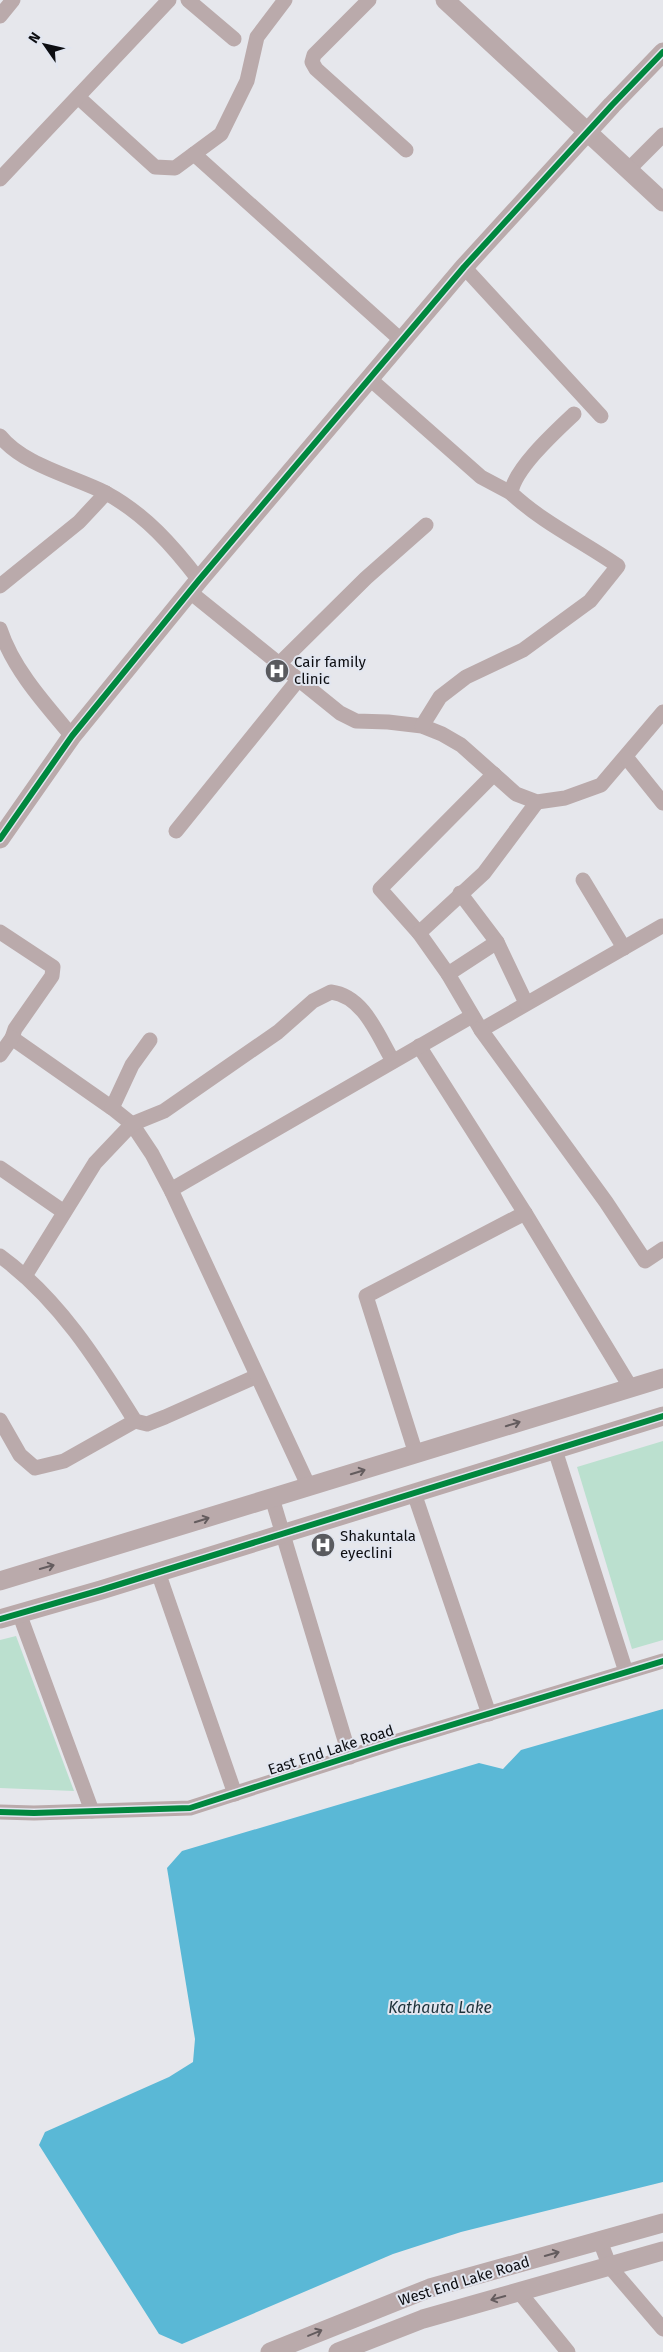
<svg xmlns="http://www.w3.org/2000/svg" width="663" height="2352" font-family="'Fira Sans',sans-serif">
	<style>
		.green { fill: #bbe0cf }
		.water { fill: #5ab8d6 }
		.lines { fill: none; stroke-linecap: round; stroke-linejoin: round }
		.minor { stroke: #baaaab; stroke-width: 15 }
		.tertiary { stroke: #baaaab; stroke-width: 19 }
		.cycleway-casing { stroke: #e2e6f0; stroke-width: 9 }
		.cycleway { stroke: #00873e; stroke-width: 6 }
		.oneway { stroke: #645c5e }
		.labels { text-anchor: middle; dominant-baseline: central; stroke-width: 4; stroke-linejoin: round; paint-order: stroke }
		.poi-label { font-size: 15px; fill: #0d0e12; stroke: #e2e6f0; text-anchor: start }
		.street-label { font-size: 15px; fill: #0d0e12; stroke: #e2e6f0 }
		.water-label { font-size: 16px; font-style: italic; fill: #1c3139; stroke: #e2e6f0 }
	</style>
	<rect width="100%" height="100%" fill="#e6e7ec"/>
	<!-- green -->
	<g class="green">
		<polygon points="663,1441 663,1640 632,1649 577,1467"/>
		<polygon points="16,1636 74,1791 0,1788 0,1640"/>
	</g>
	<!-- water -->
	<polygon class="water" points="663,1709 663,2182 461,2232 393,2254 182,2344 159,2334 39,2145 45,2132 169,2077 193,2062 195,2039 167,1868 182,1851 479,1763 503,1769 521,1750"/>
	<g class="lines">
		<!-- minor -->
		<g class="minor">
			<polyline points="188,0 234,39"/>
			<polyline points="369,0 314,55 312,62 316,69 406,150"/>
			<polyline points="0,16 13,0"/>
			<polyline points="78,97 155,167 175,168 221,134 247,81 257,37 285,0"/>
			<polyline points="194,154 402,341"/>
			<polyline points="628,170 663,135"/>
			<polyline points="0,179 169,0"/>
			<polyline points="464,267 601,416"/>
			<polyline points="370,379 481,477 511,493"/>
			<path d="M0 436C23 465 72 476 106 493 145 514 173 546 199 580"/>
			<polyline points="0,586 79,522 106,493"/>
			<polyline points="190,592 340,713 356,721 388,722 422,726 442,734 461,745 516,794 537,802 565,798 601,785 663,712"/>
			<path d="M0 629C13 669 45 704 72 736"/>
			<polyline points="279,664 366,578 426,525"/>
			<path d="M422 726 440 697 466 677 523 650 590 601 618 566C582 541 543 523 511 493 514 469 556 431 574 414"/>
			<polyline points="626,757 663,803"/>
			<polyline points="494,774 380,889 419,933 448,974 481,1030 662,926"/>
			<polyline points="176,831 298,680"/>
			<polyline points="583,880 624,948"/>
			<polyline points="460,893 497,942 526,1003"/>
			<polyline points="0,932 53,967 52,976 15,1029 12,1038 112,1108 132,1124 152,1154 172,1192"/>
			<polyline points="419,933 484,873 537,802"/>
			<polyline points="448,974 497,942"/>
			<polyline points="481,1030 606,1202 645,1261 663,1249"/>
			<polyline points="0,1055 12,1038"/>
			<polyline points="112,1108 132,1065 150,1040"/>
			<polyline points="0,1168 64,1212"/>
			<polyline points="525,1213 631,1388"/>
			<path d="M0 1256C58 1298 98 1361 135 1421L147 1424 165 1417 257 1376"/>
			<path d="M25 1276 95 1163 132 1124 164 1111 278 1032 313 1001 331 992C364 996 378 1036 393 1061"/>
			<polyline points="0,1420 20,1455 35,1468 64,1461 135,1421"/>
			<polyline points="555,1450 626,1672"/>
			<polyline points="416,1454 366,1296 525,1213 419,1046"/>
			<polyline points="309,1487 172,1192 174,1188 472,1016"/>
			<polyline points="414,1493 489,1714"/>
			<polyline points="272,1498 350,1757"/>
			<polyline points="158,1572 235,1794"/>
			<polyline points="19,1613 92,1811"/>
			<polyline points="0,1812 34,1813 190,1808 395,1742 663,1661"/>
			<polyline points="600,2241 610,2267 663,2329"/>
			<polyline points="520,2293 568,2352"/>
		</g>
		<!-- tertiary -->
		<g class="tertiary">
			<polyline points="445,0 663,202"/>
			<polyline points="0,839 72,736 199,580 464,267 612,105 663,52"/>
			<polyline points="0,1581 663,1378"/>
			<polyline points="0,1619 101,1590 663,1416"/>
			<polyline points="270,2352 430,2288 663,2223"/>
			<polyline points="338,2352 423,2319 663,2251"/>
		</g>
		<!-- cycleway casing -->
		<g class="cycleway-casing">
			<g id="cycleway">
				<polyline points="0,839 72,736 199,580 464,267 612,105 663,52"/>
				<polyline points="0,1619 101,1590 663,1416"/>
				<polyline points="0,1812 34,1813 190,1808 395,1742 663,1661"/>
			</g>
		</g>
		<!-- cycleway -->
		<use href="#cycleway" class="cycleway"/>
	</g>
	<!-- one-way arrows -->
	<defs><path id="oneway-shaft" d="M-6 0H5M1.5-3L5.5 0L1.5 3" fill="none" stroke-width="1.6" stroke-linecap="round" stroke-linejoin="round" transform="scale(1.25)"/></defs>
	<g class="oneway">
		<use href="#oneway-shaft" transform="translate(513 1424) rotate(-17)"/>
		<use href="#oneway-shaft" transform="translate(358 1472) rotate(-17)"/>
		<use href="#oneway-shaft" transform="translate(202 1520) rotate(-17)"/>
		<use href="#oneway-shaft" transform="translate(47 1567) rotate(-16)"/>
		<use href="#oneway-shaft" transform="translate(552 2254) rotate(-16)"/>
		<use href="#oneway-shaft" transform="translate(498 2298) rotate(165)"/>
		<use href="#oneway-shaft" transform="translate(315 2333) rotate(-23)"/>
	</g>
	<!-- icons -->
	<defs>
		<g id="hospital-disc" transform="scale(1.25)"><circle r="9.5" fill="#595a5e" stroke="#e2e6f0"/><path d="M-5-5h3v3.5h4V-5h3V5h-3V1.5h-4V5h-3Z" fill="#fff"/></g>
	</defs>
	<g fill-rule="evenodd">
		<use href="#hospital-disc" x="277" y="671"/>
		<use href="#hospital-disc" x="323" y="1545"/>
	</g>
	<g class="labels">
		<!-- poi labels -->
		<g class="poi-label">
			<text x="294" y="662">Cair family<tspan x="294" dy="17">clinic</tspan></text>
			<text x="340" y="1536">Shakuntala<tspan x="340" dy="17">eyeclini</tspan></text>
		</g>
		<!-- street labels -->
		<g class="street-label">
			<text transform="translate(331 1750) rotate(-18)">East End Lake Road</text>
			<text transform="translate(464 2281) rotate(-17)">West End Lake Road</text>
		</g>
		<!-- water labels -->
		<g class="water-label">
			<text x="440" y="2007">Kathauta Lake</text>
		</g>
	</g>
	<!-- north arrow -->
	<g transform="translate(45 45) rotate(304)" stroke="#e2e6f0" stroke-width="4" paint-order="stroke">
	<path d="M0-4L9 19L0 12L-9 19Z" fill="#0d0e12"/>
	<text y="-8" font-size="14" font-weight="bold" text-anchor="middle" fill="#0d0e12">N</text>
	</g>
</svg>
